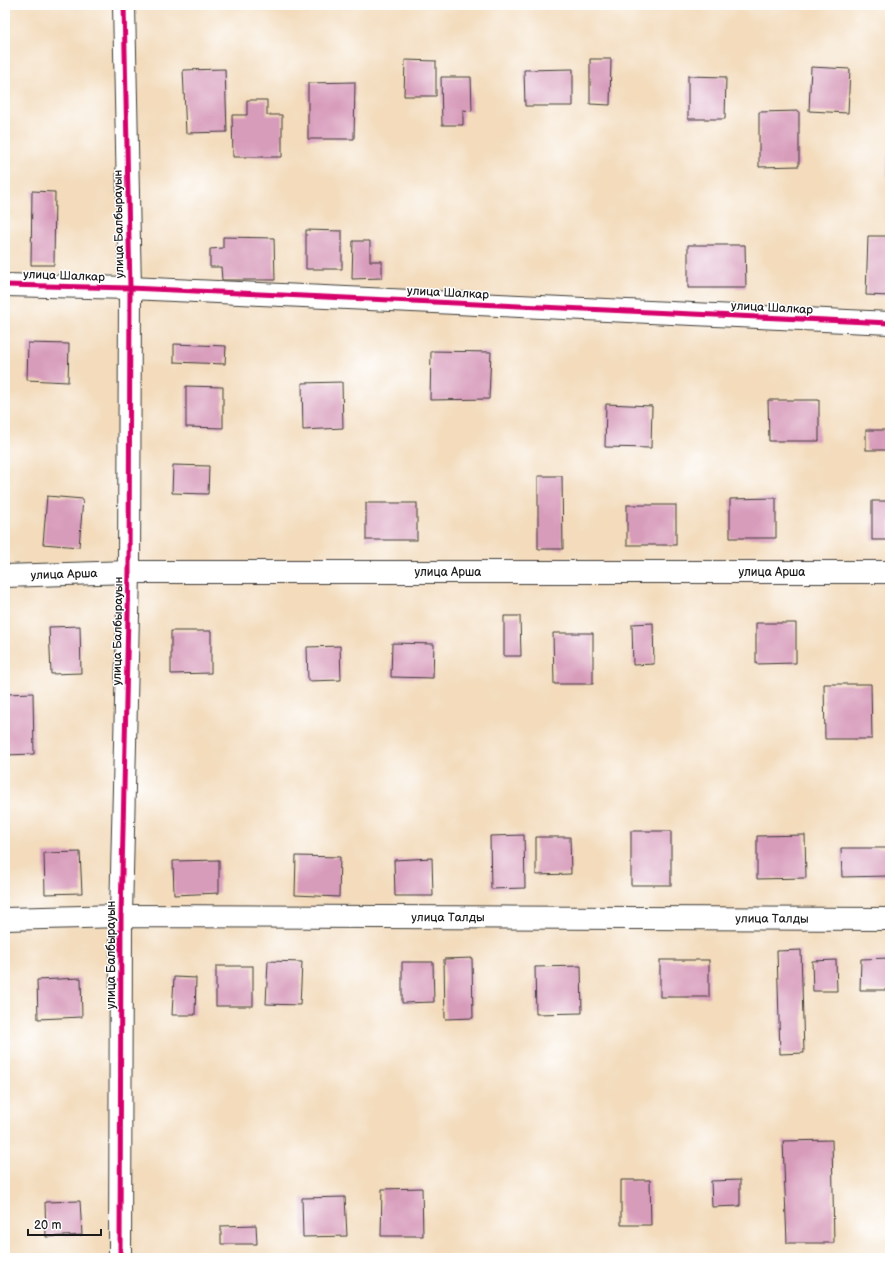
<svg xmlns="http://www.w3.org/2000/svg" width="895" height="1263" font-family="'Balsamiq Sans',sans-serif">
	<style>
		.building { fill: #d89cbb }
		.lines { fill: none; stroke-linecap: round; stroke-linejoin: round }
		.minor-casing { stroke: #3c3934; stroke-width: 24 }
		.minor { stroke: #fff; stroke-width: 22 }
		.cycleway-casing { stroke: #fff; stroke-width: 8 }
		.cycleway { stroke: #d6006c; stroke-width: 5 }
		.labels { text-anchor: middle; dominant-baseline: central; stroke-width: 3; stroke-linejoin: round; paint-order: stroke }
		.street-label { font-size: 12px; fill: #1c1c1c; stroke: #fff }
	</style>
	<rect width="100%" height="100%" fill="#fff"/>
	<filter id="ink" filterUnits="userSpaceOnUse"><feTurbulence type="fractalNoise" baseFrequency=".025" numOctaves="2"/><feDisplacementMap in="SourceGraphic" scale="8" xChannelSelector="R" yChannelSelector="G"/><feConvolveMatrix kernelMatrix="1 2 1 2 8 2 1 2 1" color-interpolation-filters="sRGB"/></filter>
	<filter id="wash" filterUnits="userSpaceOnUse"><feTurbulence type="fractalNoise" baseFrequency=".012" numOctaves="4" result="noise"/><feDisplacementMap in="SourceGraphic" scale="16" xChannelSelector="R" yChannelSelector="G"/><feGaussianBlur stdDeviation="0.9" result="paint"/><feColorMatrix in="noise" values="0 0 0 0 0 0 0 0 0 0 0 0 0 0 0 0 0 1.4 0 .05"/><feComposite in="paint" operator="in"/></filter>
	<g filter="url(#wash)">
		<rect width="100%" height="100%" fill="#f3dbbc"/>
		<g id="blocks">
			<!-- building -->
			<g class="building">
				<polygon points="590,59 611,59 610,105 590,104"/>
				<polygon points="405,60 436,61 436,96 404,96"/>
				<polygon points="811,67 850,69 848,113 809,111"/>
				<polygon points="225,69 227,132 186,133 183,70"/>
				<polygon points="573,69 573,106 525,106 524,70"/>
				<polygon points="688,76 726,77 725,119 688,119"/>
				<polygon points="441,77 471,77 472,111 463,110 463,125 442,125"/>
				<polygon points="355,82 354,139 308,139 308,83"/>
				<polygon points="247,100 267,100 267,115 282,115 282,157 233,157 232,115 247,115"/>
				<polygon points="799,111 799,166 759,167 759,112"/>
				<rect x="887" y="156" width="3" height="35"/>
				<polygon points="32,191 55,192 54,265 31,265"/>
				<polygon points="306,230 342,231 342,269 306,269"/>
				<polygon points="868,236 890,236 890,296 866,295"/>
				<polygon points="223,237 274,238 275,280 222,280 221,267 210,267 210,249 223,248"/>
				<polygon points="353,241 370,241 370,261 382,261 382,278 352,279"/>
				<polygon points="688,245 745,245 746,288 688,288"/>
				<polygon points="28,343 69,344 68,382 27,380"/>
				<polygon points="174,344 226,346 225,364 174,362"/>
				<polygon points="431,351 491,352 489,399 430,400"/>
				<polygon points="342,382 343,428 303,430 302,383"/>
				<polygon points="186,386 223,387 223,428 186,427"/>
				<polygon points="768,400 819,400 819,441 769,441"/>
				<polygon points="606,404 652,406 651,448 605,447"/>
				<rect x="866" y="430" width="24" height="20"/>
				<polygon points="173,465 209,466 208,494 172,493"/>
				<polygon points="538,476 562,476 563,549 538,549"/>
				<polygon points="47,496 83,499 79,547 43,544"/>
				<polygon points="776,498 776,538 730,538 730,499"/>
				<rect x="872" y="501" width="18" height="39"/>
				<rect x="366" y="503" width="51" height="37"/>
				<rect x="627" y="505" width="49" height="40"/>
				<polygon points="504,616 520,616 521,656 504,656"/>
				<polygon points="653,623 654,664 633,665 632,624"/>
				<polygon points="756,623 796,623 796,663 756,664"/>
				<polygon points="80,626 81,673 51,674 49,627"/>
				<polygon points="171,631 211,631 211,673 171,674"/>
				<polygon points="553,633 593,633 593,684 554,684"/>
				<polygon points="392,643 434,644 433,678 391,677"/>
				<polygon points="340,646 341,680 308,681 307,647"/>
				<polygon points="824,684 871,684 872,739 825,739"/>
				<polygon points="33,693 34,754 5,755 5,694"/>
				<rect x="631" y="831" width="40" height="54"/>
				<polygon points="524,835 525,888 491,889 490,836"/>
				<polygon points="805,835 806,878 757,879 757,836"/>
				<polygon points="536,837 570,837 571,874 536,875"/>
				<polygon points="841,848 889,848 889,876 842,877"/>
				<polygon points="80,852 82,893 45,894 44,853"/>
				<polygon points="296,856 340,857 339,897 295,895"/>
				<polygon points="432,858 433,896 395,896 394,860"/>
				<polygon points="219,860 219,893 174,895 173,861"/>
				<polygon points="801,950 804,1053 780,1054 777,951"/>
				<polygon points="472,958 473,1018 445,1019 444,959"/>
				<polygon points="889,958 890,990 860,990 861,959"/>
				<rect x="660" y="960" width="49" height="37"/>
				<polygon points="836,960 837,991 813,991 812,961"/>
				<polygon points="268,961 302,962 300,1005 266,1004"/>
				<polygon points="402,962 433,962 434,1002 402,1003"/>
				<rect x="216" y="966" width="37" height="40"/>
				<polygon points="581,966 582,1013 536,1014 535,967"/>
				<polygon points="174,977 196,978 195,1015 172,1015"/>
				<polygon points="81,978 82,1017 38,1019 37,980"/>
				<polygon points="832,1140 834,1243 787,1243 783,1141"/>
				<polygon points="621,1180 650,1180 651,1225 621,1225"/>
				<polygon points="740,1180 740,1206 712,1207 711,1181"/>
				<polygon points="422,1188 423,1236 381,1236 382,1189"/>
				<polygon points="345,1197 347,1236 303,1237 302,1198"/>
				<polygon points="80,1201 82,1235 46,1237 45,1202"/>
				<polygon points="256,1225 257,1244 221,1244 221,1226"/>
			</g>
		</g>
	</g>
	<g filter="url(#ink)">
		<use href="#blocks" fill-opacity="0" stroke="#3c3934" stroke-width="1"/>
		<g class="lines">
			<!-- minor casing -->
			<g class="minor-casing">
				<g id="minor">
					<polyline points="5,285 130,288 890,323"/>
					<path id="s1" d="M5 576 129 572H890"/>
					<path id="s2" d="M5 919 121 916 890 919"/>
					<polyline points="120,1258 121,916 129,572 130,288 124,5"/>
				</g>
			</g>
			<!-- minor -->
			<use href="#minor" class="minor"/>
			<!-- cycleway casing -->
			<g class="cycleway-casing">
				<g id="cycleway">
					<polyline points="5,285 130,288 890,323"/>
					<polyline points="120,1258 121,916 129,572 130,288 124,5"/>
				</g>
			</g>
			<!-- cycleway -->
			<use href="#cycleway" class="cycleway"/>
		</g>
	</g>
	<g class="labels">
		<!-- street labels -->
		<g class="street-label">
			<text transform="translate(119 224) rotate(-91)">улица Балбырауын</text>
			<text transform="translate(64 276) rotate(2)">улица Шалкар</text>
			<text transform="translate(448 293) rotate(3)">улица Шалкар</text>
			<text transform="translate(772 308) rotate(3)">улица Шалкар</text>
			<text stroke="none"><textPath href="#s1" startOffset="443">улица Арша</textPath></text>
			<text stroke="none"><textPath href="#s1" startOffset="767">улица Арша</textPath></text>
			<text stroke="none"><textPath href="#s1" startOffset="59">улица Арша</textPath></text>
			<text transform="translate(118 631) rotate(-89)">улица Балбырауын</text>
			<text stroke="none"><textPath href="#s2" startOffset="443">улица Талды</textPath></text>
			<text stroke="none"><textPath href="#s2" startOffset="767">улица Талды</textPath></text>
			<text transform="translate(111 955) rotate(-90)">улица Балбырауын</text>
		</g>
	</g>
	<!-- margin -->
	<rect width="895" height="1263" fill="none" stroke="#fff" stroke-width="20"/>
	<!-- scale -->
	<path d="M28 1229v6h73v-6" fill="none" stroke="#1c1c1c" stroke-width="2"/>
	<text x="34" y="1229" font-size="12" fill="#1c1c1c" stroke="#ffffff" stroke-width="3" paint-order="stroke">20 m</text>
</svg>
